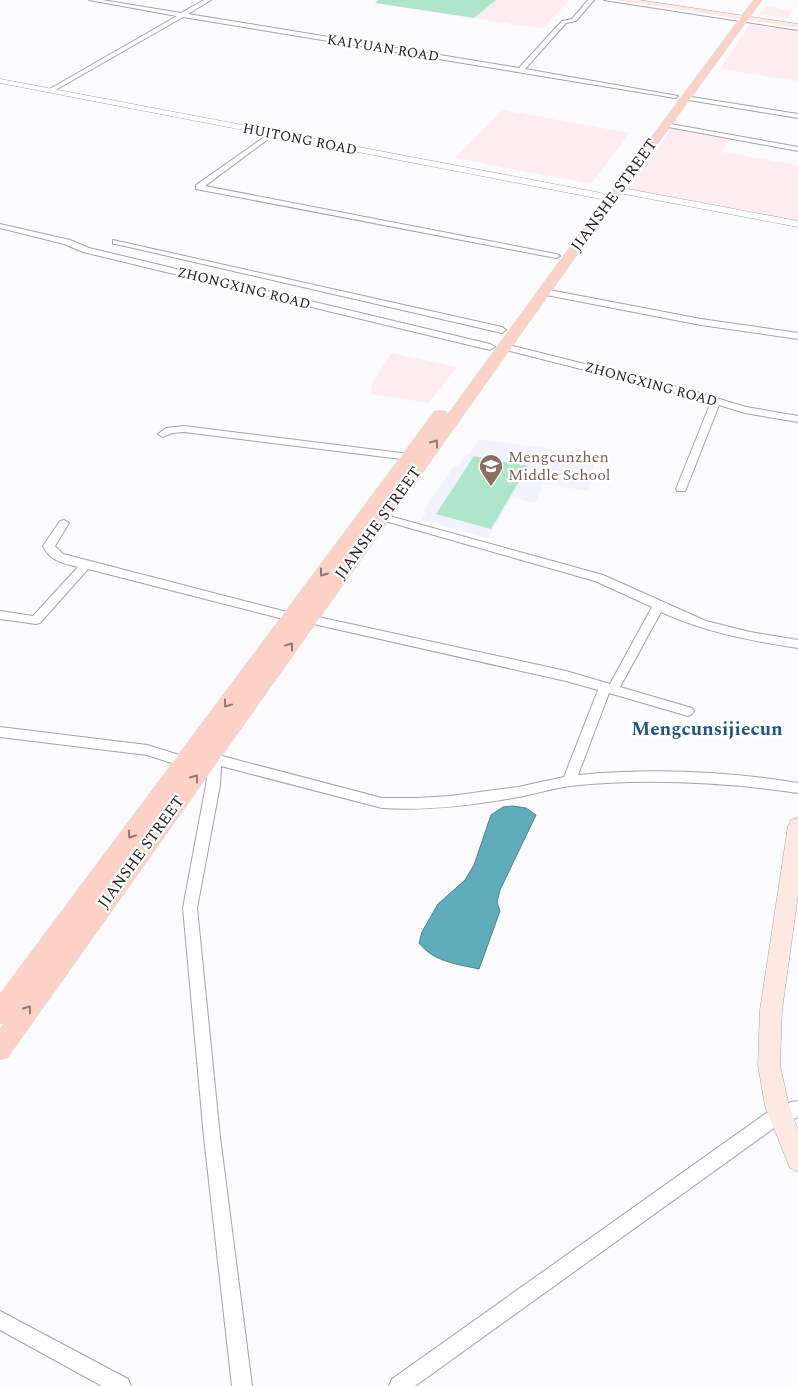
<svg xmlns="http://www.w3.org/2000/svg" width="798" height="1386" font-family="Spectral,serif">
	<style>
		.commercial { fill: #fdedf0 }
		.built { fill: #f0f3fe }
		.green { fill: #ade6c8 }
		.water { fill: #5fadba; stroke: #4c838e }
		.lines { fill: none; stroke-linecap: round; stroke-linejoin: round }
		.minor-casing { stroke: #a1a3ad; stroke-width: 2 }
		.tertiary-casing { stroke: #a1a3ad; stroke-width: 1 }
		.secondary-casing { stroke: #a1a3ad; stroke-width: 1 }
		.primary-casing { stroke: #d7d7d8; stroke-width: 1 }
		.minor { fill: #fff; fill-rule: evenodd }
		.tertiary { fill: #fff; fill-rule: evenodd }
		.secondary { fill: #fee8e2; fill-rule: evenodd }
		.primary { fill: #fcd2c6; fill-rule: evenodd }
		.oneway { stroke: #8e7a76 }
		.labels { text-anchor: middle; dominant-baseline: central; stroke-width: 4.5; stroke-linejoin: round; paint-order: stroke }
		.far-street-label { font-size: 14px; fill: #212226; stroke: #fff }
		.street-label { font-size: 16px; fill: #212226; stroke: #fff }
		.education-label { font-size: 16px; fill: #785e54; stroke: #fff; text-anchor: start }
		.quarter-label { font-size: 19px; font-weight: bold; fill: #1f5688; stroke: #fff }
	</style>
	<rect width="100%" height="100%" fill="#fbfbfd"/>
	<!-- commercial -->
	<g class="commercial">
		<polygon points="496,0 570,0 542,29 474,18"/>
		<polygon points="765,6 772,7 793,11 787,19 759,14"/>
		<polygon points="750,24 798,31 798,81 720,69"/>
		<polygon points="503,110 630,133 591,184 455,158"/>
		<polygon points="672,128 731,138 722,152 798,165 798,222 628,191"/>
		<polygon points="391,353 435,362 457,367 429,403 371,394 372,384"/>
	</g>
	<!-- built -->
	<polygon class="built" points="479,439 597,455 588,491 544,484 535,503 512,498 488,538 421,520 426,512 423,511 455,465 458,466 466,454 469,455"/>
	<!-- green -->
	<g class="green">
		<polygon points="378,0 496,0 474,18 375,3"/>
		<polygon points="474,456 528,466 491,529 436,514"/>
	</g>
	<!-- water -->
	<path class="water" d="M513 806 526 808 536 815 500 890 497 902 500 911 479 969C457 964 434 962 419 943L422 932 438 904 465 880 474 865 491 815 503 807Z"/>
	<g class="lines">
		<!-- minor casing -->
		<g class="minor-casing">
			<g id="minor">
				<polygon points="89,0 102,0 181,13 204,0 211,0 188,14 519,68 562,21 572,19 588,0 594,0 576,21 566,23 525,69 678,96 675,98 183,17 52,92 48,92 48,90 177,16"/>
				<polygon points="604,0 619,0 798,26 798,30"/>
				<polygon points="685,96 798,114 798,118 683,99 683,97"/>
				<polygon points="665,123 798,147 798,151 663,126 663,124"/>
				<polygon points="273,131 276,133 275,134 205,186 556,254 560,256 556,258 196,189 196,185"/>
				<polygon points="0,224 70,240 89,248 490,344 495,347 490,350 83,252 64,244 0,228"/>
				<polygon points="113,240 502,327 506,330 502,333 116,244 113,244"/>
				<polygon points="544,289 701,319 798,333 798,339 701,325 541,294 541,290"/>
				<polygon points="505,344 693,391 746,407 798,416 798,422 745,413 719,405 686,489 685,491 677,491 676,489 711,402 502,349 500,347"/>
				<polygon points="184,426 409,454 414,457 409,460 184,432 172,433 163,437 158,434 166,428"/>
				<path d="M382 514 603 575 706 621 750 632 798 640V648C751 641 705 632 661 612L620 687 692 708 694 711 692 714 688 716 609 693 578 775C652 768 725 771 798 783V793C723 782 646 778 570 786 553 788 536 794 518 797 473 805 428 811 382 808L221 766 220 785 197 908 220 1137 252 1386H232L204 1137 183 908 206 785 211 745H221L222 756 382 798H416L450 796 518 787 564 777 598 690 566 681 309 623 303 619 309 615 566 671 610 684 652 607 595 581 378 519 377 517Z"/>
				<path d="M64 520 69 523 55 546 63 554 291 613 297 617 291 621 88 569 40 623 36 624 0 619V611L33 616 78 567C63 563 50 561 43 546L60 521Z"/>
				<polygon points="0,727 147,745 189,758 191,762 189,766 184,767 147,755 0,737"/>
				<polygon points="798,1101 798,1117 777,1126 415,1386 389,1386 392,1379 765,1114 791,1102"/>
				<polygon points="0,1311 128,1379 131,1386 102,1386 0,1330"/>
			</g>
		</g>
		<!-- tertiary casing -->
		<g class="tertiary-casing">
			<g id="tertiary">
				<polygon points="0,79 601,193 606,196 601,199 0,83"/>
				<polygon points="617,187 798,221 798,227 614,192 614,188"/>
			</g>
		</g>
		<!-- secondary casing -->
		<g class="secondary-casing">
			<g id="secondary">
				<polygon points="619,0 639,0 798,24 798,28"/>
				<polygon points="798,818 798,895 782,1010 780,1065 789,1106 798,1130 798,1172 790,1168 765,1106 758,1065 760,1010 788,826 791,820"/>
			</g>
		</g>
		<!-- primary casing -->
		<g class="primary-casing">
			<polygon id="primary" points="754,0 762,0 591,235 8,1057 0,1060 0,1029 5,1022 0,1024 0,994 435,411 445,411 447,414 445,417 314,598 583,229"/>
		</g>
		<!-- minor -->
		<use href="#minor" class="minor"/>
		<!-- tertiary -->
		<use href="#tertiary" class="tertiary"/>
		<!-- secondary -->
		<use href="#secondary" class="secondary"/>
		<!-- primary -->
		<use href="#primary" class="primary"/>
	</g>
	<!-- one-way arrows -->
	<defs><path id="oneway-chevron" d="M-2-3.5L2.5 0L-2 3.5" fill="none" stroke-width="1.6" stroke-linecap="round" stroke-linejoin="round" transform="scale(1.25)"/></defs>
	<g class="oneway">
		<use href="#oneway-chevron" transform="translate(435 443) rotate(-54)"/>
		<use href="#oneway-chevron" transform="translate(323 573) rotate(126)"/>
		<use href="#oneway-chevron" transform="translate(290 646) rotate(-54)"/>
		<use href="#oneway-chevron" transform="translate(227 704) rotate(126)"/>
		<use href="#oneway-chevron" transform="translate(195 778) rotate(-54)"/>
		<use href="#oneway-chevron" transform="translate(131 835) rotate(126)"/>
		<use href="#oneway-chevron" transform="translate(28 1009) rotate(-54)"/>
	</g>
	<!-- icons -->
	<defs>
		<g id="school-pin" transform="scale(1.25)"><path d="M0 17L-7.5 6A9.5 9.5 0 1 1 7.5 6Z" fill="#8d6e63" stroke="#fff"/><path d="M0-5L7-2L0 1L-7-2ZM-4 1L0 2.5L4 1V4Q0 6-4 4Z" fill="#fff"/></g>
	</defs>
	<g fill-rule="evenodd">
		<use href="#school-pin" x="491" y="466"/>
	</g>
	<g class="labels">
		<!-- far-street labels -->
		<g class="far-street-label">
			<text transform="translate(383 48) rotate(9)">KAIYUAN ROAD</text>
			<text transform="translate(300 139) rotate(11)">HUITONG ROAD</text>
			<text transform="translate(244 288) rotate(14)">ZHONGXING ROAD</text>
			<text transform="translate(651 384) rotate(15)">ZHONGXING ROAD</text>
		</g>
		<!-- street labels -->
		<g class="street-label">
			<text transform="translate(614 195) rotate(-54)">JIANSHE STREET</text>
			<text transform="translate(378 523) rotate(-54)">JIANSHE STREET</text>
			<text transform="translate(141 852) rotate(-54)">JIANSHE STREET</text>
		</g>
		<!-- education labels -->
		<g class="education-label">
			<text x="508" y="457">Mengcunzhen<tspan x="508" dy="18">Middle School</tspan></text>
		</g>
		<!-- quarter labels -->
		<g class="quarter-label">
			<text x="707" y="729">Mengcunsijiecun</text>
		</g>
	</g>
</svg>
